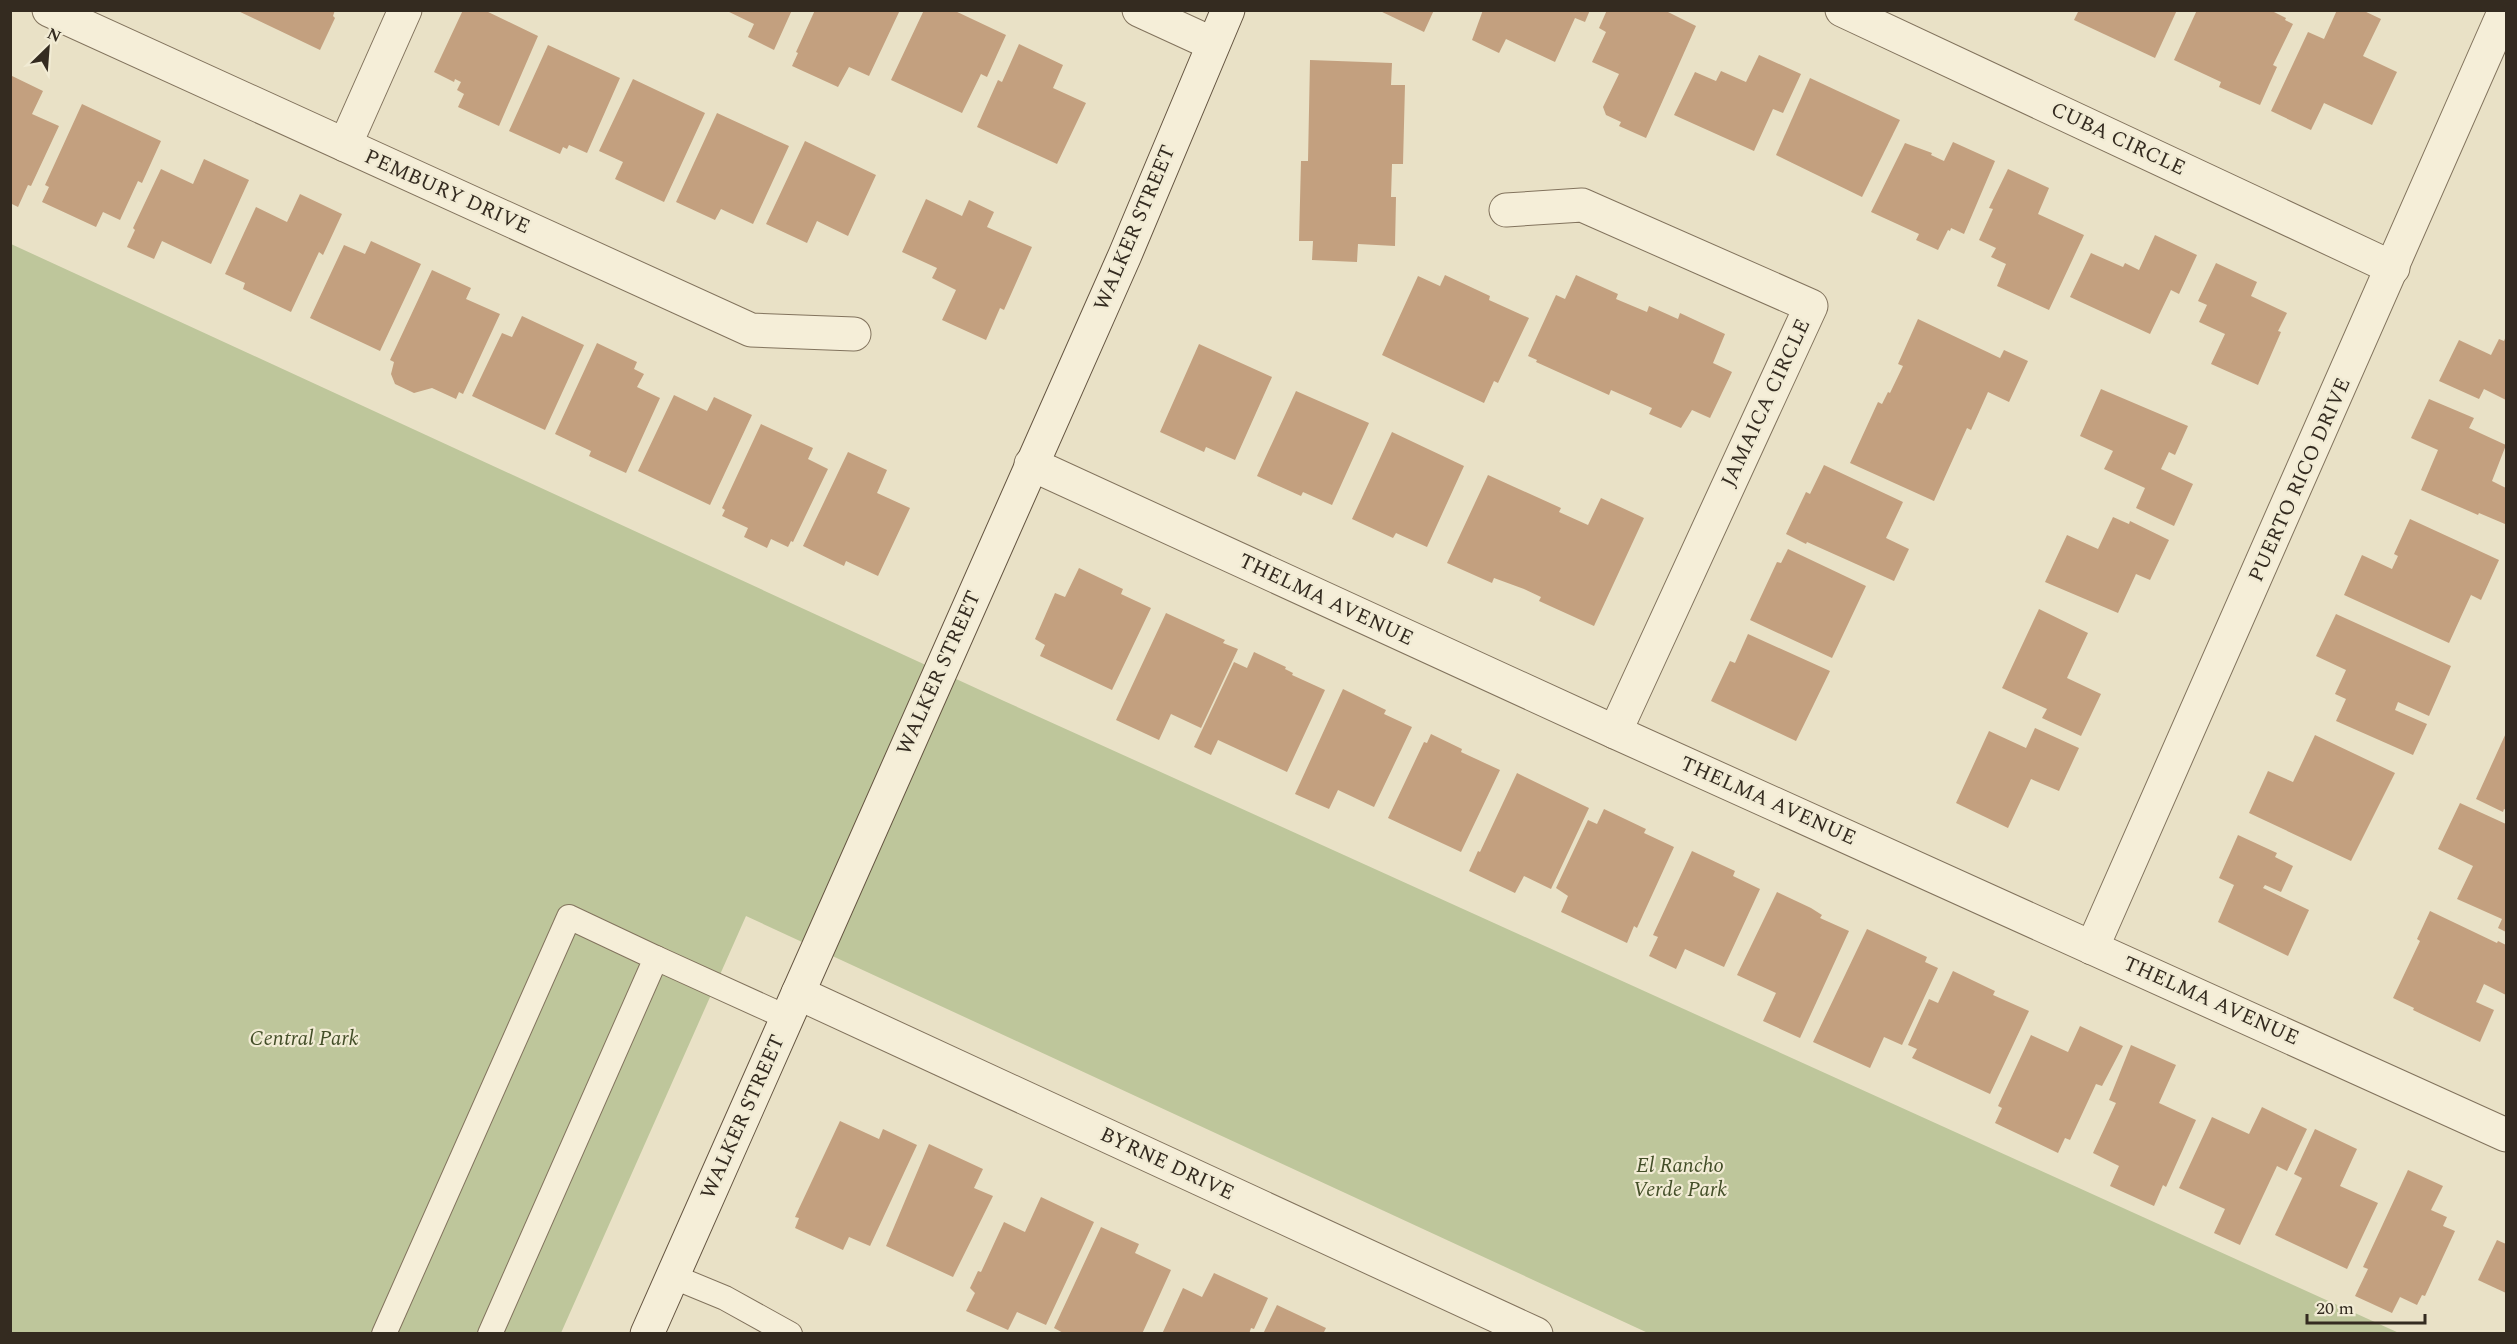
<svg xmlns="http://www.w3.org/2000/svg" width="2517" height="1344" font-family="Spectral,serif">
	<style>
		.green { fill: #bec69b }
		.building { fill: #c3a07f }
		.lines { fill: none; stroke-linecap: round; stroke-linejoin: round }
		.lane-casing { stroke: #82735d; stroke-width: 26 }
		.street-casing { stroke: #82735d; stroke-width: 35 }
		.secondary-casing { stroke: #645440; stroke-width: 35 }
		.lane { stroke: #f5eed8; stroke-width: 24 }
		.street { stroke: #f5eed8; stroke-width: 33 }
		.secondary { stroke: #f5eed8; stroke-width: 33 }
		.labels { text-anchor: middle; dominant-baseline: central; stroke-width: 4.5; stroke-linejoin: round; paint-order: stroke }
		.street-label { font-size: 21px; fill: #342b20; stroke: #f1ebd4 }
		.park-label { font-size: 21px; font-style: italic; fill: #434e28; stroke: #f1ebd4 }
	</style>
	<rect width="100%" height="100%" fill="#e9e1c6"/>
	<!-- green -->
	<polygon class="green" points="11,244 1004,701 2399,1333 1648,1333 746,916 561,1333 11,1333"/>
	<!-- building -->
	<g class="building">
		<polygon points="236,10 335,10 333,16 335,18 320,50"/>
		<polygon points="463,10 484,10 538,36 499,126 458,107 464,94 457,90 461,82 455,79 454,82 434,72"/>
		<polygon points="725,10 792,10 774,50 748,37 754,24"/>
		<polygon points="815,10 900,10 869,76 849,67 838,87 792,66 798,53 796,52"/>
		<polygon points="924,10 953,10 1006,35 987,77 981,74 962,113 891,80"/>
		<polygon points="1378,10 1434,10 1424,32"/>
		<polygon points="1483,10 1590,10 1585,22 1575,18 1555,62 1506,39 1499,53 1472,40"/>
		<polygon points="1607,10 1664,10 1696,26 1646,138 1619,126 1621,122 1606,115 1603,107 1619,74 1592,62 1606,32 1599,28"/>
		<polygon points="2079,10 2177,10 2155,58 2074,20"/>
		<polygon points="2197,10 2270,10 2286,18 2285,20 2293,24 2273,65 2277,67 2260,105 2219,87 2221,82 2174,60"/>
		<polygon points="2337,10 2362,10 2381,19 2363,56 2397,72 2372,125 2324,103 2311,130 2271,111 2308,32 2324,39"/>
		<polygon points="1019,44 1063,65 1053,88 1086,103 1057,164 977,127 998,80 1002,82"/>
		<polygon points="548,45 620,78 587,153 569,145 567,149 563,147 560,154 509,131"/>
		<polygon points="1759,55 1801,74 1783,113 1773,109 1754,151 1674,115 1695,72 1716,81 1721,71 1746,82"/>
		<polygon points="1310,60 1392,63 1391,85 1405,85 1403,164 1392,164 1391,197 1396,197 1395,246 1358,244 1357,262 1312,260 1313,241 1299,241 1301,161 1308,161"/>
		<polygon points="10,75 43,91 32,114 59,126 31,186 28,185 18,207 10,203"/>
		<polygon points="1810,78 1900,120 1862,197 1776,155"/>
		<polygon points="633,79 705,113 664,202 615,179 623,162 599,151"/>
		<polygon points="82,104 161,141 142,183 138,181 120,220 103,212 96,227 42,202 49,187 45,185"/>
		<polygon points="717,113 789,146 753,224 721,209 715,220 676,202"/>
		<polygon points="805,141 876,175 848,236 817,221 807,243 766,224"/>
		<polygon points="1953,142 1995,161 1964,234 1951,228 1950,231 1948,230 1938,250 1916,240 1919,234 1871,212 1905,143 1932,153 1931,155 1944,161"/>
		<polygon points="204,159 249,180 211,264 162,241 154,259 127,247 135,230 133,228 161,169 193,184"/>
		<polygon points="2008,169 2049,188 2038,214 2084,235 2049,310 1997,286 2006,264 1991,257 1996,248 1979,240 1993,209 1989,208"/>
		<polygon points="300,194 342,214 323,255 319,252 291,312 243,289 245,283 225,274 256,207 287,222"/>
		<polygon points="926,199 962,216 969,200 994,212 987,227 1032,247 1004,310 1000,308 986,340 942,320 956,290 932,278 937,268 902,252"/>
		<polygon points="2155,235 2197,255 2179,294 2171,290 2150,334 2070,297 2091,253 2123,267 2125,263 2139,270"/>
		<polygon points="371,241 421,264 380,351 310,318 344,245 365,254"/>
		<polygon points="2216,263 2257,282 2251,296 2287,313 2278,331 2281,332 2258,385 2211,364 2225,334 2199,322 2207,305 2198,301"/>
		<polygon points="432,270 471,288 466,299 500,314 463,394 459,392 456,399 432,388 414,393 395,384 391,374 394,362 390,360"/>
		<polygon points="1445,275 1490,296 1489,300 1529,318 1498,383 1494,381 1484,403 1382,355 1418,276 1440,286"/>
		<polygon points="1576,275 1618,294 1616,299 1647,312 1649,306 1678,319 1680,313 1725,334 1713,363 1732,372 1710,418 1692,410 1681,428 1649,414 1652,408 1611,390 1609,395 1536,362 1537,360 1528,356 1556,295 1565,299"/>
		<polygon points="522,316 584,345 545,430 472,396 502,333 512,337"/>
		<polygon points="1918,319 2000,358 2004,350 2028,361 2009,402 1988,392 1971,430 1967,428 1934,501 1850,463 1878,402 1882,404 1888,392 1890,393 1903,366 1898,364"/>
		<polygon points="2506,336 2506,400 2484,389 2479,399 2439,381 2459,340 2491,355 2499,339 2504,341"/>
		<polygon points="597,343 637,362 634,369 644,374 637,387 660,398 626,473 589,456 591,451 555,434"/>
		<polygon points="1199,344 1272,377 1235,460 1206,447 1204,452 1160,432"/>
		<polygon points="2101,389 2188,426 2175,455 2169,452 2161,469 2193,484 2174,526 2136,508 2145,488 2104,469 2113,451 2080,436"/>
		<polygon points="1296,391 1369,423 1332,505 1303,492 1301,496 1257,476"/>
		<polygon points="674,395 707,411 714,397 752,415 710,505 638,471"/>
		<polygon points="2429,399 2474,418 2469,428 2506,445 2492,481 2506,488 2505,524 2479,513 2478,515 2421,490 2438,450 2411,438"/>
		<polygon points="761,424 813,448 808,459 828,469 793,542 791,541 788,547 771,539 767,548 744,537 748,528 722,516 725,510 722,508"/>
		<polygon points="1392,432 1464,466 1427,547 1396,533 1393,538 1352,519"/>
		<polygon points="848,452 887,470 877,493 910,508 878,576 846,561 844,566 803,546"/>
		<polygon points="1824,465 1903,502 1886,538 1909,549 1894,581 1807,542 1806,544 1786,534 1806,492 1810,494"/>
		<polygon points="1488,475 1561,508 1559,512 1588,525 1601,498 1644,518 1594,626 1539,601 1541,597 1524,589 1494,578 1492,583 1447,563"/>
		<polygon points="2113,517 2129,524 2130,521 2169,540 2150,580 2136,574 2118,613 2045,582 2067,535 2098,549"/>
		<polygon points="2410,519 2499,560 2481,600 2471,595 2449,643 2344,595 2362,555 2392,569 2398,556 2394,554"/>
		<polygon points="1788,549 1866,586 1832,658 1750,620 1777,562 1781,563"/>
		<polygon points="1079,568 1123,589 1121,594 1151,608 1112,690 1040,656 1045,645 1035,639 1055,593 1065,597"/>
		<polygon points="2039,609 2088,633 2067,678 2101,694 2081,736 2042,718 2047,709 2002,688"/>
		<polygon points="1166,613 1225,640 1223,643 1238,649 1201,728 1171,714 1159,740 1116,720"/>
		<polygon points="2336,614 2451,666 2429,716 2398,702 2395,710 2427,724 2413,755 2336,721 2346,699 2335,694 2346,670 2316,656"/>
		<polygon points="1748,634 1830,671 1796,741 1711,701 1730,661 1735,663"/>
		<polygon points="1254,652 1286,667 1285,669 1293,673 1292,675 1325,690 1287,772 1218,740 1211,755 1194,747 1234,662 1247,668"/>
		<polygon points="1343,689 1386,710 1384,714 1412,727 1374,807 1338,790 1329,809 1295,794"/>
		<polygon points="2035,728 2079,748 2059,791 2031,779 2008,828 1956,803 1989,731 2026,748"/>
		<polygon points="2506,733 2506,810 2504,809 2503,812 2476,799"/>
		<polygon points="1431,734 1462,749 1461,752 1500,770 1461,852 1388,818 1424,742 1427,743"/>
		<polygon points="2315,735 2395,773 2351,861 2249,813 2268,771 2293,782"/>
		<polygon points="1517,773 1589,808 1551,889 1524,876 1515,893 1469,871 1478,851 1480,852"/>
		<polygon points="2460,803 2506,824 2506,932 2498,928 2502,919 2457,899 2473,866 2438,849"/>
		<polygon points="1604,809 1646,829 1644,833 1674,847 1637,928 1634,926 1627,943 1561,912 1568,896 1556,888 1588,820 1597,824"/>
		<polygon points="2238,835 2277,853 2275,857 2293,866 2281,892 2265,885 2263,888 2309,910 2288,956 2218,922 2234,885 2219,878"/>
		<polygon points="1692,851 1735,871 1733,876 1760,889 1724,967 1685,949 1676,969 1649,956 1658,937 1653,935"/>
		<polygon points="1777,892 1811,908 1822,915 1820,918 1849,931 1800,1038 1763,1021 1776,993 1737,975"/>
		<polygon points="2430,911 2497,943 2498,941 2506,945 2506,995 2484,984 2476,1002 2494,1010 2480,1042 2413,1010 2414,1008 2393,998 2420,941 2417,939"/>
		<polygon points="1867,929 1927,957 1925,962 1938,968 1902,1045 1884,1037 1870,1068 1813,1042"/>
		<polygon points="1953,971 1995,991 1993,995 2029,1011 1990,1094 1912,1058 1917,1049 1908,1045 1929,999 1938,1003"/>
		<polygon points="2080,1026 2123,1046 2102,1086 2096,1084 2070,1140 2065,1138 2058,1153 1995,1123 2002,1108 1998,1106 2031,1035 2068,1052"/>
		<polygon points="2131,1045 2176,1065 2159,1103 2196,1120 2166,1187 2163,1185 2154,1206 2110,1186 2119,1166 2093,1153 2116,1103 2109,1100"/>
		<polygon points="2262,1107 2307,1129 2287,1171 2277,1166 2240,1245 2214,1233 2225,1209 2179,1188 2212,1117 2249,1134"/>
		<polygon points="840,1121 879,1139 883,1129 917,1145 870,1246 849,1237 843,1250 795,1228 799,1218 795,1217"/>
		<polygon points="2315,1129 2357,1149 2340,1186 2378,1203 2347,1269 2275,1235 2302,1178 2294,1174"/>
		<polygon points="929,1144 983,1169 974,1188 993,1196 953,1277 886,1246"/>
		<polygon points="2408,1170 2443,1186 2431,1210 2447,1217 2443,1226 2455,1231 2425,1296 2422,1295 2417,1305 2400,1297 2392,1313 2355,1296 2368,1269 2363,1267"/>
		<polygon points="1041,1197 1094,1222 1046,1325 1017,1312 1008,1330 966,1311 975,1293 970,1288 978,1271 981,1272 1004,1222 1025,1232"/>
		<polygon points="1101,1227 1139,1244 1135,1253 1171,1270 1142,1334 1065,1334 1054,1328"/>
		<polygon points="2497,1240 2506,1244 2506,1293 2478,1280"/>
		<polygon points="1214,1273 1268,1298 1254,1329 1251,1328 1249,1334 1162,1334 1183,1288 1202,1297"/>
		<polygon points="1277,1305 1326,1328 1323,1334 1263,1334"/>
	</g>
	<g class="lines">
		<!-- lane casing -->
		<g class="lane-casing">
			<g id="lane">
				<polyline points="656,958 788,1018"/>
				<polyline points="674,1277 725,1298 790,1334"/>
				<polyline points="384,1334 569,917 656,958 490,1334"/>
			</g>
		</g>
		<!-- street casing -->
		<g class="street-casing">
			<g id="street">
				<polyline points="49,10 751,330 854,334"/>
				<polyline points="1139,10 1213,44"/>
				<polyline points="1842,10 2393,268"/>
				<polyline points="345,145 405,10"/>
				<polyline points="1506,210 1582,205 1811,306 1615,732"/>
				<polyline points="1031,464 1615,732 2506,1135"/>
				<polyline points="2092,948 2505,10"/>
				<polyline points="798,993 1536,1334"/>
			</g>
		</g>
		<!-- secondary casing -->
		<g class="secondary-casing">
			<polyline id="secondary" points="647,1334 1125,255 1228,10"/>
		</g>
		<!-- lane -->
		<use href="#lane" class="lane"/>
		<!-- street -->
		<use href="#street" class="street"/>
		<!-- secondary -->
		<use href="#secondary" class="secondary"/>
	</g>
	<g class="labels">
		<!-- street labels -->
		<g class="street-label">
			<text transform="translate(2118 139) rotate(25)">CUBA CIRCLE</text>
			<text transform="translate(447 192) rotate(24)">PEMBURY DRIVE</text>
			<text transform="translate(1135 228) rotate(-67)">WALKER STREET</text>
			<text transform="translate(1766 403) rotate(-65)">JAMAICA CIRCLE</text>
			<text transform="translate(2300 480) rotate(-66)">PUERTO RICO DRIVE</text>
			<text transform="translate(1326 600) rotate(25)">THELMA AVENUE</text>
			<text transform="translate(939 673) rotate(-66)">WALKER STREET</text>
			<text transform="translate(1768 801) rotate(24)">THELMA AVENUE</text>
			<text transform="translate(2211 1001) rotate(24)">THELMA AVENUE</text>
			<text transform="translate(743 1117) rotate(-66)">WALKER STREET</text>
			<text transform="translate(1167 1164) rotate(25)">BYRNE DRIVE</text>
		</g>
		<!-- park labels -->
		<g class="park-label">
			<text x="304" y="1039">Central Park</text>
			<text x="1680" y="1166">El Rancho<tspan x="1680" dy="24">Verde Park</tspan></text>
		</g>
	</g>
	<!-- border -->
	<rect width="2517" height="1344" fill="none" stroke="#342b20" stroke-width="24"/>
	<!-- north arrow -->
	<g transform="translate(48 48) rotate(25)" stroke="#f1ebd4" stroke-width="4.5" paint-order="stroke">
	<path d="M0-4.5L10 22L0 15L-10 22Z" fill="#342b20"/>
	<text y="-9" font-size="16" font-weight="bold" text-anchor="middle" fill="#342b20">N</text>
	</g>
	<!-- scale -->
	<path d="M2307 1314v9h118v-9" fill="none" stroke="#342b20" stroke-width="3"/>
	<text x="2316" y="1314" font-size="18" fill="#342b20" stroke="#f1ebd4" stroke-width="4.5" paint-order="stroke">20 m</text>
</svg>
